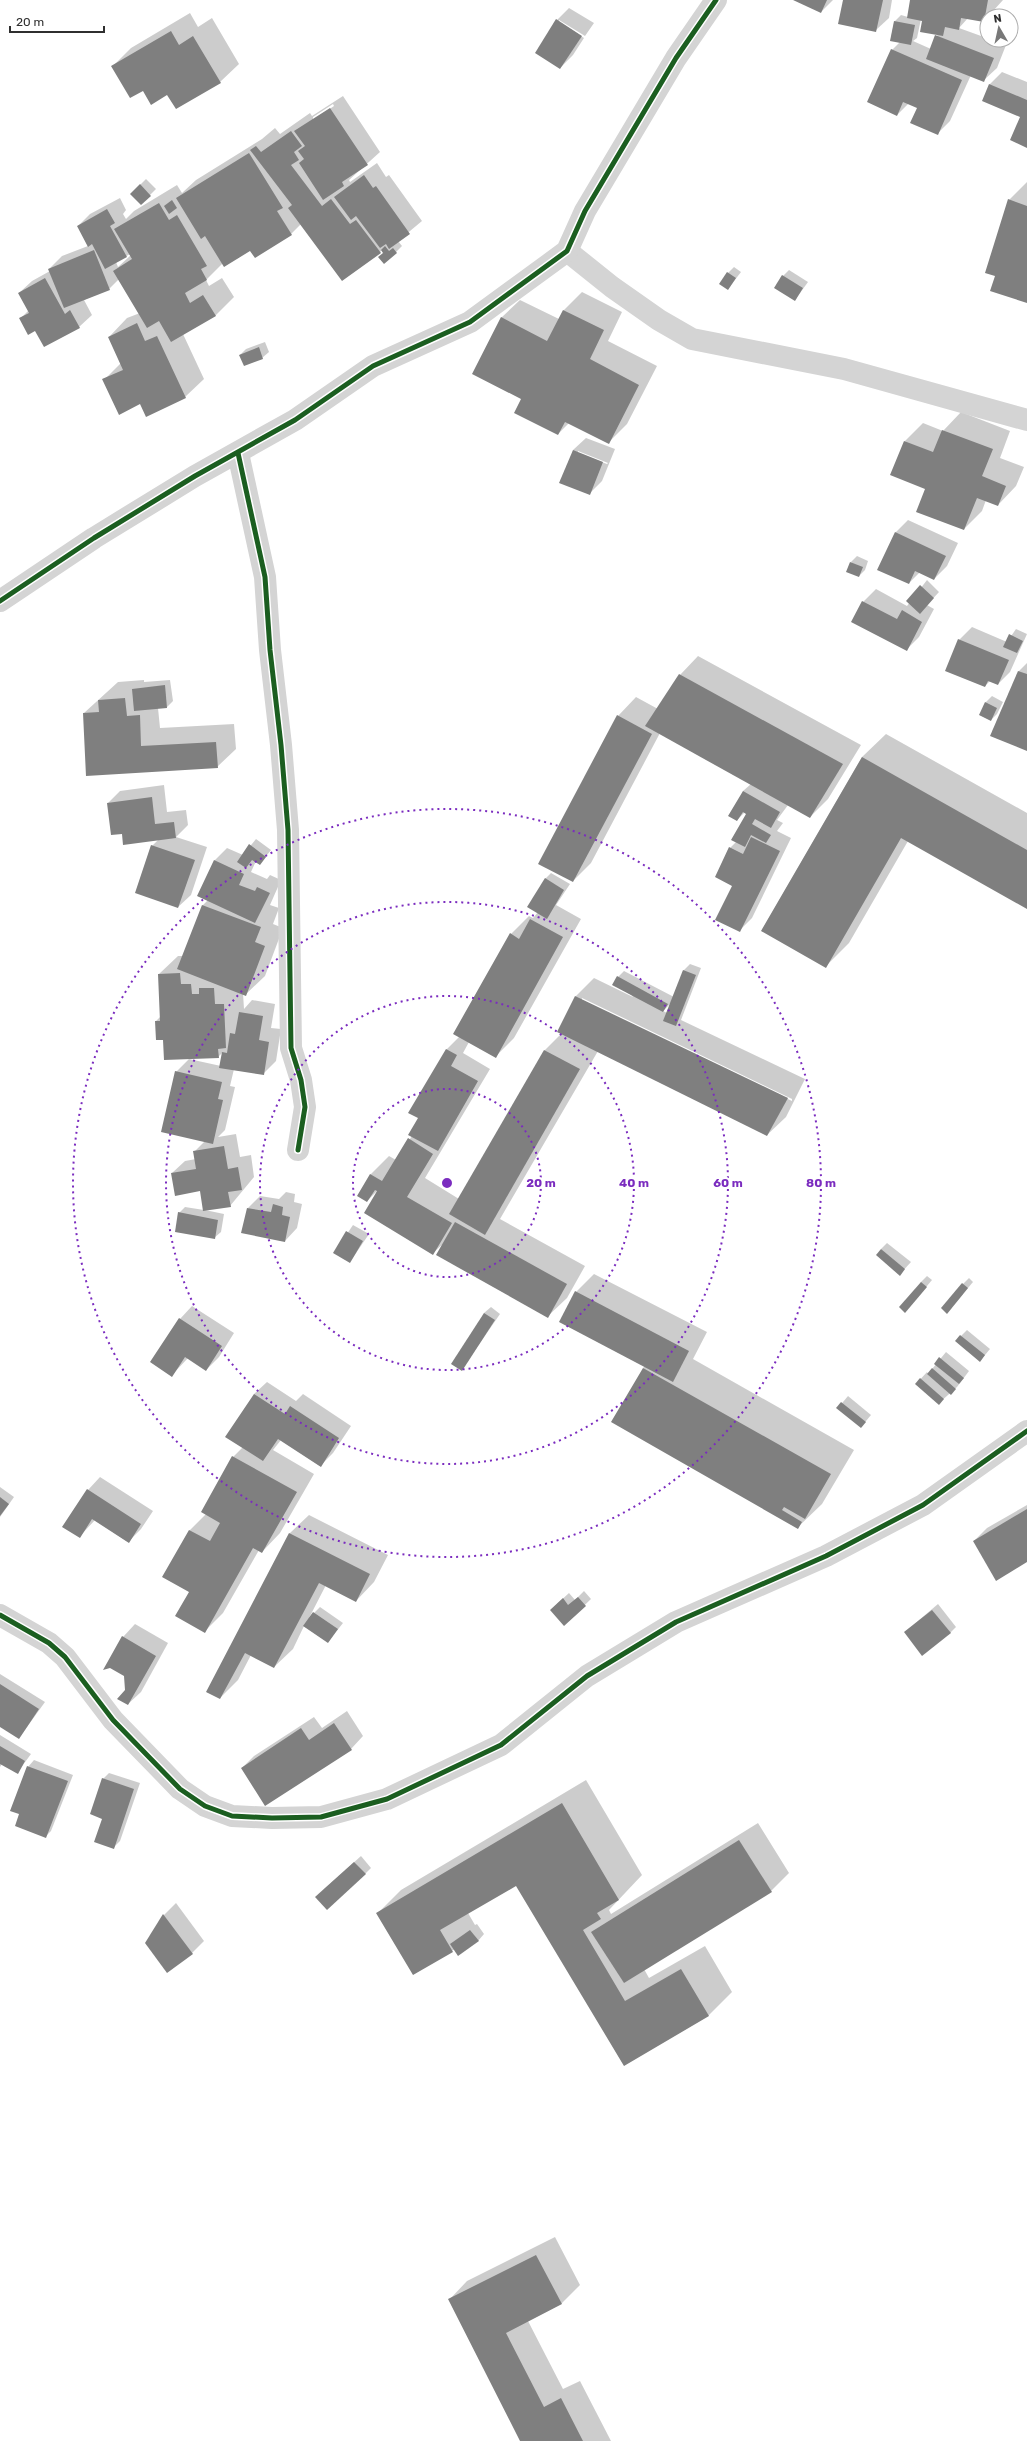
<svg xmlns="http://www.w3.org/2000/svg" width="1027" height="2441" font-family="Rubik,sans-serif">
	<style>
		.shadow { fill: #0003; fill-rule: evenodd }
		.building { fill: #7f7f7f }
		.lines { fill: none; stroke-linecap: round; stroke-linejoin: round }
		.street { stroke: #d4d4d4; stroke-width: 22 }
		.cycleway-casing { stroke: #fff; stroke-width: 8 }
		.cycleway { stroke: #1b5e20; stroke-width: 5 }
		.ring { fill: none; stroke: #7b2cbf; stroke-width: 2; stroke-dasharray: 2 4 }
		.centre { fill: #7b2cbf; stroke: #fff; stroke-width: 2 }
		.ring-label { font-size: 12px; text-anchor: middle; font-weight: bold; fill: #7b2cbf; stroke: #fff; stroke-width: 4; stroke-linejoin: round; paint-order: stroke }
	</style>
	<rect width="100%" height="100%" fill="#fff"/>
	<!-- shadow -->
	<g class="shadow">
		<polygon points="795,0 833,0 821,12"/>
		<polygon points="844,0 892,0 889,18 876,30"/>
		<path d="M911 0H1003L984 21 968 18 959 28 1006 45 997 68 984 80 971 75 950 121 937 134 918 107 909 103 897 115 892 50 900 42 895 21 901 15 908 17ZM921 19 938 34 931 49 913 41 917 38Z"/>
		<polygon points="569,8 594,23 585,36 559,20 559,22 584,38 573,55 560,68 557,20"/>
		<polygon points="190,13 198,27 212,18 239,64 220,82 168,93 113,66 131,48"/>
		<polygon points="1002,72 1027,82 1027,146 1021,116 989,85"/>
		<path d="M343 96 380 152 349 180 350 182 377 163 386 177 389 175 422 221 398 241 402 246 396 252 384 253 382 250 380 252 301 224 291 234 250 249 223 263 206 280 209 286 222 278 234 297 215 316 183 334 204 379 185 397 141 403 104 380 121 363 109 337 127 318 140 313 119 279 109 289 84 300 92 315 79 327 36 330 21 318 29 310 19 293 32 281 50 271 49 269 62 256 88 246 78 226 90 214 120 198 126 210 123 214 126 219 134 211 177 185 182 193 196 180 262 139 275 128 280 134 310 113 312 116ZM333 104 334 106 313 120V117ZM130 254 131 255 118 267 116 262Z"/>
		<polygon points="146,179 156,189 141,204 131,194"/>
		<polygon points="1027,182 1027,302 996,276 1009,200"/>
		<polygon points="734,267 741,272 728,289 728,273"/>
		<polygon points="789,270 808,282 795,300 783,276"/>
		<polygon points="582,292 622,312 608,341 657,366 627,424 608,443 569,423 558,434 522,399 501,318 520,300 559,319 564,310"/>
		<polygon points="265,342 269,352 262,358 240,355 246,349"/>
		<polygon points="961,412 1010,431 1000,458 1024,467 1016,486 998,505 986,500 982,511 964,529 926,488 905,441 923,423 943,431"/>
		<path d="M586 438 615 449 602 481 590 493 573 450ZM578 451 608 463 607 464 578 453Z"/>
		<polygon points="908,520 958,543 947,566 934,579 920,572 909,583 879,569 896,532"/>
		<polygon points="857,556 868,561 865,570 859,576 851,562"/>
		<polygon points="927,580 939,592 927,605 934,609 919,637 906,650 863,602 876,589 907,606"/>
		<polygon points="972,627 1007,642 1016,629 1027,634 1010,672 998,684 990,681 985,686 959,640"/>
		<polygon points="698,656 861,745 828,799 810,817 788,805 777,820 783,823 777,831 791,838 752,918 739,931 730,848 737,841 748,813 745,812 737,820 743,791 751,784 660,733 591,863 573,881 618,716 636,697 658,709 680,675"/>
		<polygon points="1027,663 1027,750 991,735 1019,671"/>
		<polygon points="144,680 144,682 170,680 173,701 167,707 158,708 160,728 234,724 236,749 217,767 87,775 84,713 118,682"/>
		<polygon points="992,696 1003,702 997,714 991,720 980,715 986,702"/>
		<polygon points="886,734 1027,813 1027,908 908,841 849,943 826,966 762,930 862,757"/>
		<polygon points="164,785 167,812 186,810 188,825 176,837 207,847 191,895 178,907 152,846 158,840 123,833 108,803 120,791"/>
		<polygon points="256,839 271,850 260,864 256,861 251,872 267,879 270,875 281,880 270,905 279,908 273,924 283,928 265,976 246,994 243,993 244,1009 252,1000 275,1004 271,1028 281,1029 276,1061 263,1074 234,1069 230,1086 235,1087 225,1130 218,1137 236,1134 240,1157 251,1155 254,1177 230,1206 205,1210 224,1214 221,1232 214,1238 179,1213 185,1207 204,1210 201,1190 172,1173 185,1161 196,1159 194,1152 205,1141 176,1072 189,1059 221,1066 223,1052 218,1057 164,1039 156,1021 161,1016 159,974 178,956 183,956 203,905 208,900 198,896 215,860 227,848 243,855"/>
		<path d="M551 873 570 884 556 905 581 919 514 1038 496 1056 469 1042 463 1053 490 1069 425 1178 459 1199 545 1050 562 1033 576 996 594 978 633 997 618 977 624 971 674 997 684 970 690 964 701 968 681 1020 805 1079 786 1117 767 1135 598 1051 500 1219 585 1266 567 1298 548 1316 443 1244 433 1253 378 1190 367 1201 358 1195 371 1174 389 1156 396 1160 412 1136 420 1118 410 1113 447 1049 460 1036 511 934 529 916 533 918 538 912 545 879ZM582 998 792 1099V1101L582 1000ZM672 1002 667 1013 663 1011Z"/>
		<polygon points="286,1192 295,1194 294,1202 302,1204 297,1228 285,1241 248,1208 260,1196 279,1199"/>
		<polygon points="353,1225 369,1234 350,1262 334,1253"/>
		<polygon points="887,1243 911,1262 900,1274 881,1249"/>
		<polygon points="594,1274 707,1332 693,1359 854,1450 822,1504 798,1527 643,1368 645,1366 576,1292"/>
		<polygon points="927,1276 932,1280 911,1305 921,1282"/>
		<polygon points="969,1278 973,1282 953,1306 963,1284"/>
		<polygon points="192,1306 234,1333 219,1357 206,1370 188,1358 172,1375 180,1319"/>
		<polygon points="491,1307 500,1314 462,1369 484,1313"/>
		<polygon points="967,1330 990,1349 980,1361 961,1336"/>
		<polygon points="946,1352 969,1371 957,1387 939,1403 916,1384 927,1372 928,1374"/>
		<polygon points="267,1382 296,1401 303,1394 351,1426 333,1453 320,1466 281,1440 273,1450 314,1474 280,1533 262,1552 259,1550 223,1613 204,1632 190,1592 164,1577 190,1530 206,1514 233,1457 243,1447 254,1394"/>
		<polygon points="848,1396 871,1415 861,1427 838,1408"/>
		<polygon points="100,1477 153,1511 141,1529 128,1542 95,1520 80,1536 88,1490"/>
		<polygon points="0,1487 14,1497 0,1517"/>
		<polygon points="1027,1505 1027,1561 974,1541 987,1528"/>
		<polygon points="309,1515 388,1555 374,1582 356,1601 326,1585 309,1618 320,1607 343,1623 328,1642 304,1626 293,1649 274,1667 251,1655 238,1680 220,1698 207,1692 290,1533"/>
		<polygon points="584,1591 591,1599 564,1625 557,1604 569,1593 575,1600"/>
		<polygon points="938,1604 956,1627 950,1633 905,1632"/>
		<polygon points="135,1624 168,1643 141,1692 128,1704 123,1637"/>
		<polygon points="0,1674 45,1702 19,1738 0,1726"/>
		<polygon points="347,1711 363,1736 351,1749 242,1768 254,1756 314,1717 322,1728"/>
		<polygon points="0,1735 31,1754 17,1773 2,1764 0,1767"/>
		<polygon points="34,1760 73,1775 51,1831 45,1837 21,1814 28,1767"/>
		<polygon points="109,1773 140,1783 120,1841 113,1848 103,1779"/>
		<polygon points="586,1780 642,1875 609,1910 611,1914 758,1823 789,1873 771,1891 644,1969 649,1978 705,1946 732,1992 708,2016 624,2065 517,1884 468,1913 475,1925 477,1924 484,1934 478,1941 455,1949 414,1974 378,1913 401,1890"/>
		<polygon points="361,1856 371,1868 365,1874 322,1891"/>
		<polygon points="176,1903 204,1941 192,1953 146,1943 164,1915"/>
		<polygon points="555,2237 580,2285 561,2304 528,2321 563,2389 580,2381 611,2441 521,2441 449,2300 467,2281"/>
	</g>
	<!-- building -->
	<g class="building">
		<polygon points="793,0 827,0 821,13"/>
		<polygon points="843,0 883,0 876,32 838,24"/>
		<polygon points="910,0 988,0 984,22 961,18 959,30 945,27 943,36 920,32 922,21 907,18"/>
		<polygon points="556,19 582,36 560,69 535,53"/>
		<polygon points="894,21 915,25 911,45 890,41"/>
		<polygon points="171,31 179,45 193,36 221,83 176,109 167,95 151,105 143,91 130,98 111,66"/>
		<polygon points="935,35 994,58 984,82 926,59"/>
		<polygon points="891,49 962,80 938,135 910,123 917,108 903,102 897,116 867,102"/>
		<polygon points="989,84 1027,100 1027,148 1010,140 1020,117 982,101"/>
		<polygon points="330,108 368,165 342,182 344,186 323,200 299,163 304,159 298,151 305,146 294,131"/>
		<polygon points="291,131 302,146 294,152 299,160 291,165 322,206 331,199 350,224 356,220 381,253 342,281 288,208 292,205 250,150 256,146 261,152"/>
		<polygon points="249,153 283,208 277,211 292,235 255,258 250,251 224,267 205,236 201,239 176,198"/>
		<polygon points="364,175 373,188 376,186 410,234 389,249 386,244 380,248 356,216 351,220 334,197"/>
		<polygon points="140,184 151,196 141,205 130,194"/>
		<polygon points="1008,199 1027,206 1027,303 990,291 995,276 985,273"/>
		<polygon points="172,200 177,208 169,214 164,206"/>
		<polygon points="159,203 169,220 177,215 207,266 201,269 207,280 185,293 190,303 203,295 216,316 171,342 159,321 147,328 113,271 132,259 114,229"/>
		<polygon points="107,209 115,223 110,226 127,257 105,269 92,244 88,247 77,226"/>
		<polygon points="385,246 389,251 393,248 397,253 384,264 378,257 383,253 381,250"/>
		<polygon points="94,250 110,290 64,308 48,269"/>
		<polygon points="727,272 736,278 728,290 719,284"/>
		<polygon points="782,275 803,288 795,301 774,288"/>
		<polygon points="45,278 65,314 70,310 80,328 44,347 35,331 28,335 19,318 29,313 18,293"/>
		<polygon points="563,310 604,330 590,359 639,385 609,444 565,422 558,435 514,413 521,399 472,374 501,317 547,341"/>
		<polygon points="137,323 145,341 157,336 186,398 146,417 140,404 119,415 102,379 123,370 108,337"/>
		<polygon points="259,347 263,359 244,366 239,355"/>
		<polygon points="942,430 993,449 982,476 1006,486 998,506 977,498 964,530 916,512 925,489 890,475 904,441 933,452"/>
		<polygon points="573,450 603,462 590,495 559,483"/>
		<polygon points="895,532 946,556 934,580 915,571 909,584 877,570"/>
		<polygon points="850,562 863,567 859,577 846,572"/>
		<polygon points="920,585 934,598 920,614 906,601"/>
		<polygon points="862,601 897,619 902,610 922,622 907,651 851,622"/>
		<polygon points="1009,634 1023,641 1017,653 1003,647"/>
		<polygon points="958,639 1009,660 998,685 988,681 985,687 945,671"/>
		<polygon points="1018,671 1027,674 1027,751 990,736"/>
		<polygon points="679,674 843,764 810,818 645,726"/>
		<polygon points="165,685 167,708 134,711 132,689"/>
		<polygon points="125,698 127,716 140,715 141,746 216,742 218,768 86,776 83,713 99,712 98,700"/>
		<polygon points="985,702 997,708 991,721 979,715"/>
		<polygon points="617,715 652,734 573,882 538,864"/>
		<polygon points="862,757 1027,850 1027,909 901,838 826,968 761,931"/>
		<polygon points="743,791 780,812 771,828 755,819 752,824 771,835 766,843 751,835 745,847 731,840 746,814 743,812 737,821 728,816"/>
		<polygon points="152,797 155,824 174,822 176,838 123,845 122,834 111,835 107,803"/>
		<polygon points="751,837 780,851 740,932 715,920 732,886 715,877 729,847 743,854"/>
		<polygon points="249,844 266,857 260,865 252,860 246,868 237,862"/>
		<polygon points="151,845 195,860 178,908 135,893"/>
		<polygon points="214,860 244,874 239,885 255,891 257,887 270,893 255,923 197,896"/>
		<polygon points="545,878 564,890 547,919 527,907"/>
		<polygon points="202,905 261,927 255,942 265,946 246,996 177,969"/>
		<polygon points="530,919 563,937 496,1058 453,1034 510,933 519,939"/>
		<polygon points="683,970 696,975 676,1026 663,1021"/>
		<polygon points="180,973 181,984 191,984 192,994 199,994 199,988 214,988 215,1004 224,1004 226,1048 218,1049 219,1058 164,1060 163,1040 156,1040 155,1021 160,1021 158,974"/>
		<polygon points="617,976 668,1004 663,1012 612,985"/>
		<polygon points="575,996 788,1098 767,1136 557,1032"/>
		<polygon points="239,1012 263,1016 259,1040 269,1042 264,1075 219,1068 222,1052 227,1053 230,1033 235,1034"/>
		<polygon points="446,1049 457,1055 451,1066 478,1081 438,1151 408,1135 418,1118 408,1113"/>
		<polygon points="544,1050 580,1069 485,1235 449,1214"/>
		<polygon points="175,1071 222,1082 218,1099 223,1100 213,1144 161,1132"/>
		<polygon points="408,1138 433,1154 407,1197 452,1223 433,1255 364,1213 377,1191 375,1190 367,1202 357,1196 370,1174 382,1181"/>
		<polygon points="224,1146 228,1169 238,1167 242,1190 228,1192 231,1207 203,1211 200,1191 175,1196 171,1173 196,1169 193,1151"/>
		<polygon points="273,1204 283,1207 282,1215 290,1217 285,1242 241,1233 247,1208 271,1212"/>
		<polygon points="178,1212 218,1220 215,1239 175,1232"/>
		<polygon points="455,1222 567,1284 548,1318 436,1255"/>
		<polygon points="346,1231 363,1241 350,1263 333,1253"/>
		<polygon points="881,1249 905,1269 900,1276 876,1255"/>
		<polygon points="921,1282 927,1287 905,1313 899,1307"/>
		<polygon points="962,1283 968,1288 947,1314 941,1308"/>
		<polygon points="575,1291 689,1351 673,1382 559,1322"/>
		<polygon points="484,1313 495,1320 462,1371 451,1364"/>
		<polygon points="179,1318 222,1346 206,1371 185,1357 172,1377 150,1362"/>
		<polygon points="960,1335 985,1355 980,1362 955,1341"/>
		<polygon points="939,1357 964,1378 959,1384 934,1364"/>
		<polygon points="643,1368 831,1474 805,1519 784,1507 782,1510 802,1522 798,1529 611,1422"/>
		<polygon points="932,1368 956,1389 951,1395 927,1374"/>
		<polygon points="920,1378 944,1399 939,1405 915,1384"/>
		<polygon points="254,1394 285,1414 290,1406 339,1438 321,1467 278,1439 263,1461 225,1437"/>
		<polygon points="841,1402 866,1422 861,1428 836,1408"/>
		<polygon points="232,1456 297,1492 262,1553 253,1548 205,1633 175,1616 189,1592 162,1577 189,1530 210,1541 220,1523 201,1512"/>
		<polygon points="87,1489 141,1524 129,1543 92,1519 80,1538 62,1527"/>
		<polygon points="0,1497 9,1504 0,1516"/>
		<polygon points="1027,1509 1027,1562 996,1581 973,1541"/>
		<polygon points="289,1533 370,1574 356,1602 319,1583 274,1668 245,1653 220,1699 206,1692"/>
		<polygon points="578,1597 586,1606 564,1626 550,1610 563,1598 568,1605"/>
		<polygon points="932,1610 951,1633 922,1656 904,1632"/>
		<polygon points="313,1612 338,1629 328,1643 303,1626"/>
		<polygon points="122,1636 156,1656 128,1705 117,1699 125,1690 124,1676 110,1668 103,1670"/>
		<polygon points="0,1684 39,1709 19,1739 0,1727"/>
		<polygon points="334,1723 352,1750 265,1806 241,1768 301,1728 309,1740"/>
		<polygon points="0,1746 25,1761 18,1774 0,1764"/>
		<polygon points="27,1766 68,1781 46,1838 15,1826 19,1814 10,1811"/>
		<polygon points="102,1778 134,1789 114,1849 94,1842 102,1819 90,1814"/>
		<polygon points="562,1803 619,1900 597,1913 601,1919 583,1930 625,2001 681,1969 709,2016 624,2066 516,1886 440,1930 453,1952 413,1975 376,1913"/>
		<polygon points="739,1840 772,1892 624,1983 591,1932"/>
		<polygon points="354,1862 366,1874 327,1910 315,1897"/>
		<polygon points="163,1914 193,1954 167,1973 145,1943"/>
		<polygon points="470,1930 479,1941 458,1956 450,1944"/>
		<polygon points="536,2255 562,2304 506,2333 544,2407 561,2398 583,2441 520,2441 448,2299"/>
	</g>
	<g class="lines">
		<!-- street -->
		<g class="street">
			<polyline points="567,251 612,287 659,320 692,339 844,369 1027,420"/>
			<polyline points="238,453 265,577 270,650 281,745 288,830 291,1048 301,1080 305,1107 298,1150"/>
			<polyline points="0,601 94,538 195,476 295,420 373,366 470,322 567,251 585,211 676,58 716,0"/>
			<polyline points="0,1615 49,1643 65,1657 113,1720 180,1789 205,1806 232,1816 272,1818 321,1817 387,1799 501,1745 587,1676 676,1622 826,1556 923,1505 1027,1431"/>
		</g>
		<!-- cycleway casing -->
		<g class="cycleway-casing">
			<g id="cycleway">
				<polyline points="238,453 265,577 270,650 281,745 288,830 291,1048 301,1080 305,1107 298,1150"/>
				<polyline points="0,601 94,538 195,476 295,420 373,366 470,322 567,251 585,211 676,58 716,0"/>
				<polyline points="0,1615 49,1643 65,1657 113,1720 180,1789 205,1806 232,1816 272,1818 321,1817 387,1799 501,1745 587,1676 676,1622 826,1556 923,1505 1027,1431"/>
			</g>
		</g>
		<!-- cycleway -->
		<use href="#cycleway" class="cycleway"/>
	</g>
	<!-- distance rings -->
	<g class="ring">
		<circle cx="447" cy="1183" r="94"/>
		<circle cx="447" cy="1183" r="187"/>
		<circle cx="447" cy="1183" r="281"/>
		<circle cx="447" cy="1183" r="374"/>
	</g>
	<circle cx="447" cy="1183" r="6" class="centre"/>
	<g class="ring-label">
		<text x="541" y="1187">20 m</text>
		<text x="634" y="1187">40 m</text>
		<text x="728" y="1187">60 m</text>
		<text x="821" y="1187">80 m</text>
	</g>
	<!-- north arrow -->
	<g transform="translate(999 28) rotate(351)"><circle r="19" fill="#ffffff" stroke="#acacac"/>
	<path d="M0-3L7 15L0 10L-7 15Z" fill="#787878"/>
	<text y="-6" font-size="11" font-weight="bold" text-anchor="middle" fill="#2f2f2f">N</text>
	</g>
	<!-- scale -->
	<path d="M10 26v6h94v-6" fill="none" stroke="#2f2f2f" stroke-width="2"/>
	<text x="16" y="26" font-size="12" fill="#2f2f2f" stroke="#ffffff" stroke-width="3" paint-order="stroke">20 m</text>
</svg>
